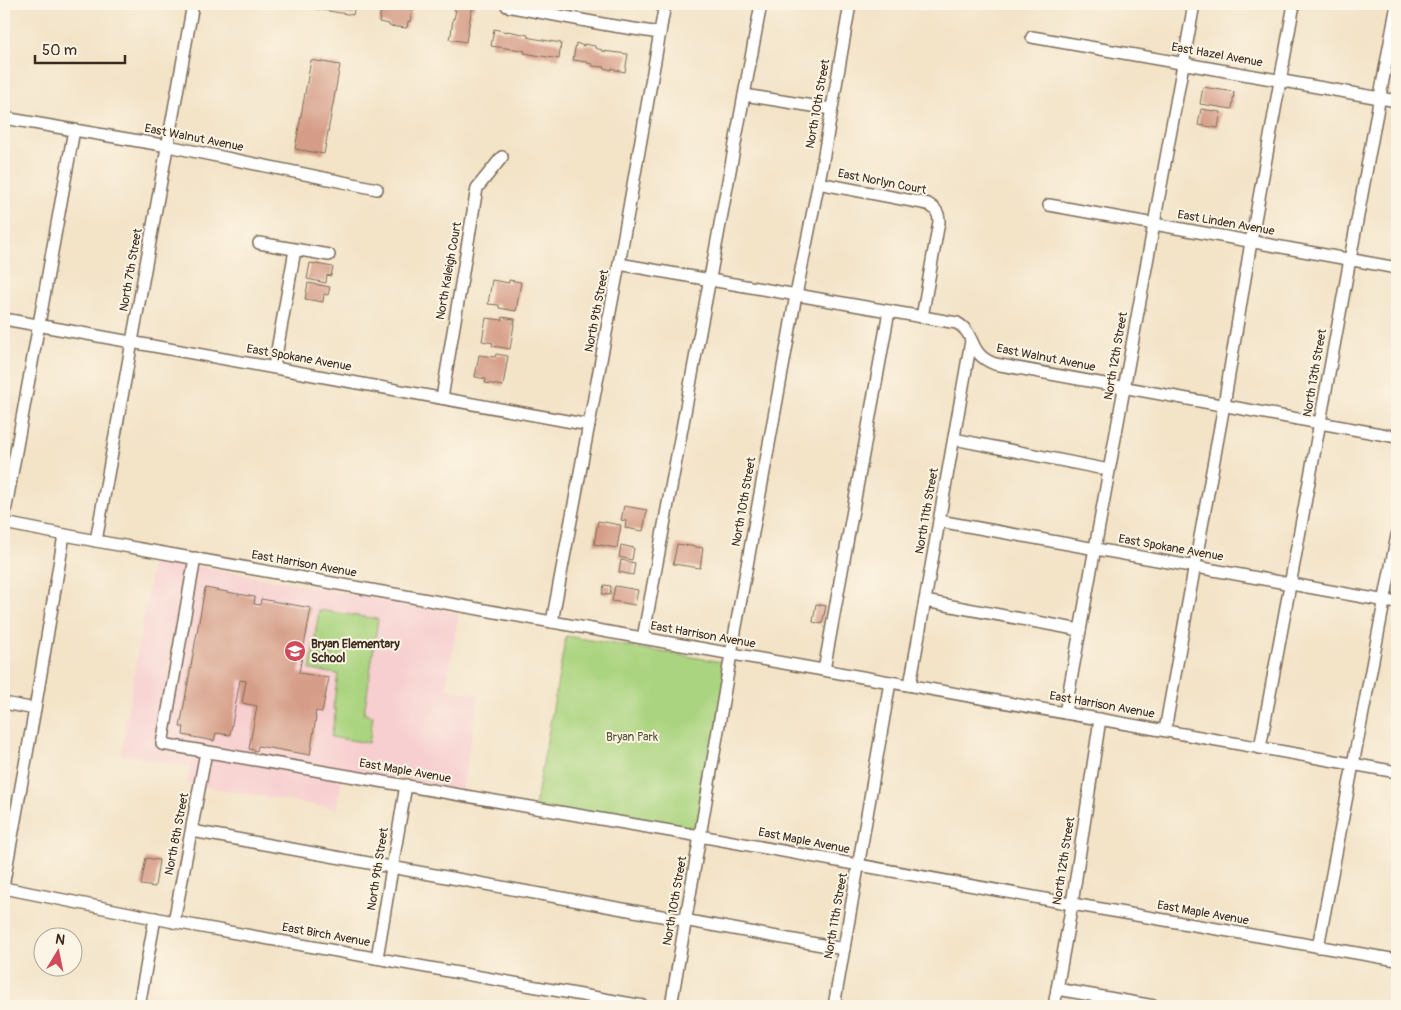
<svg xmlns="http://www.w3.org/2000/svg" width="1401" height="1010" font-family="Pangolin,sans-serif">
	<style>
		.built { fill: #f7cfd0 }
		.green { fill: #aad47f; stroke: #727f4e }
		.building { fill: #d59d87 }
		.lines { fill: none; stroke-linecap: round; stroke-linejoin: round }
		.minor-casing { stroke: #7b6b59; stroke-width: 14 }
		.minor { stroke: #fff; stroke-width: 11 }
		.labels { text-anchor: middle; dominant-baseline: central; stroke-width: 4; stroke-linejoin: round; paint-order: stroke }
		.street-label { font-size: 12px; fill: #3b2a1e; stroke: #fcf5e5 }
		.poi-label { font-size: 12px; font-weight: bold; fill: #3b2a1e; stroke: #fcf5e5; text-anchor: start }
		.park-label { font-size: 12px; fill: #575436; stroke: #fcf5e5 }
	</style>
	<rect width="100%" height="100%" fill="#fcf5e5"/>
	<filter id="ink" filterUnits="userSpaceOnUse"><feTurbulence type="fractalNoise" baseFrequency=".02" numOctaves="2"/><feDisplacementMap in="SourceGraphic" scale="10" xChannelSelector="R" yChannelSelector="G"/><feConvolveMatrix kernelMatrix="1 2 1 2 8 2 1 2 1" color-interpolation-filters="sRGB"/></filter>
	<filter id="wash" filterUnits="userSpaceOnUse"><feTurbulence type="fractalNoise" baseFrequency=".0096" numOctaves="4" result="noise"/><feDisplacementMap in="SourceGraphic" scale="20" xChannelSelector="R" yChannelSelector="G"/><feGaussianBlur stdDeviation="1.12" result="paint"/><feColorMatrix in="noise" values="0 0 0 0 0 0 0 0 0 0 0 0 0 0 0 0 0 1.4 0 .05"/><feComposite in="paint" operator="in"/></filter>
	<g filter="url(#wash)">
		<rect width="100%" height="100%" fill="#f3e3c7"/>
		<!-- built -->
		<polygon class="built" points="153,558 459,613 446,689 479,695 462,790 343,770 337,809 187,783 190,767 121,754"/>
		<!-- green -->
		<g class="green">
			<polygon points="319,610 378,619 364,714 373,716 369,743 331,737 336,710 333,709 338,674 310,670"/>
			<polygon points="566,636 728,663 700,836 535,807"/>
		</g>
		<g id="blocks">
			<!-- building -->
			<g class="building">
				<polygon points="312,4 355,4 353,15 311,8"/>
				<polygon points="382,4 413,4 410,22 408,21 407,28 389,26 389,24 379,22"/>
				<polygon points="459,4 475,4 474,9 472,9 471,13 466,42 449,39 450,35 451,35 453,18 454,19 456,10 454,10 455,6 458,6"/>
				<polygon points="494,29 507,32 507,31 528,35 528,37 531,38 561,43 559,59 524,53 525,51 521,50 491,46"/>
				<polygon points="576,43 584,46 584,44 595,46 595,48 602,50 602,51 628,54 625,72 615,70 615,69 612,68 612,70 604,68 605,67 592,66 592,64 587,63 587,62 573,60"/>
				<polygon points="311,60 340,65 324,154 295,149"/>
				<polygon points="1203,87 1234,92 1232,109 1200,104"/>
				<polygon points="1201,109 1221,112 1218,128 1198,125"/>
				<polygon points="310,263 333,267 331,276 327,275 326,283 307,279"/>
				<polygon points="492,280 509,283 509,280 521,282 516,311 499,308 499,305 488,304"/>
				<polygon points="308,283 330,287 328,295 324,294 323,302 305,299"/>
				<polygon points="502,317 515,319 510,349 492,346 493,343 482,341 486,318 502,320"/>
				<polygon points="496,354 508,356 503,386 485,383 486,379 475,377 479,355 495,357"/>
				<polygon points="624,506 647,510 643,531 625,528 626,521 621,520"/>
				<polygon points="598,521 621,525 617,548 594,544"/>
				<polygon points="677,544 703,548 700,568 673,564"/>
				<polygon points="621,545 634,548 632,560 619,557"/>
				<polygon points="621,560 635,563 633,575 619,572"/>
				<polygon points="604,585 611,586 610,595 602,594"/>
				<polygon points="615,586 638,590 635,605 612,601"/>
				<polygon points="205,588 255,597 254,604 260,605 261,599 311,608 299,673 329,678 322,712 316,711 315,717 316,717 310,755 258,746 257,751 249,749 257,706 242,703 246,681 240,680 230,735 216,733 214,741 183,735 184,727 180,727"/>
				<polygon points="816,604 826,606 822,624 813,622"/>
				<polygon points="146,858 159,860 155,887 141,885"/>
			</g>
		</g>
	</g>
	<g filter="url(#ink)">
		<use href="#blocks" fill-opacity="0" stroke="#7b6b59" stroke-width="1"/>
		<g class="lines">
			<!-- minor casing -->
			<g class="minor-casing">
				<g id="minor">
					<polyline points="507,6 608,25 660,33"/>
					<polyline points="1032,37 1397,101"/>
					<polyline points="744,95 831,109"/>
					<polyline points="4,118 168,146 377,189"/>
					<path d="M818 183 928 204C936 209 939 213 939 222L922 317"/>
					<polyline points="1049,205 1397,268"/>
					<polyline points="259,243 329,255"/>
					<path d="M619 264 957 323C977 334 967 354 995 364L1397 437"/>
					<polyline points="4,319 589,425"/>
					<polyline points="274,367 295,250"/>
					<polyline points="442,398 477,188 502,157"/>
					<polyline points="954,439 1109,470"/>
					<polyline points="4,518 74,130"/>
					<polyline points="939,521 1397,603"/>
					<polyline points="4,523 96,541 1397,772"/>
					<polyline points="96,541 193,4"/>
					<polyline points="195,558 162,744 700,836 1072,904 1397,960"/>
					<polyline points="925,601 1080,630"/>
					<polyline points="552,622 619,264 665,4"/>
					<polyline points="643,638 761,4"/>
					<polyline points="824,670 889,311"/>
					<polyline points="910,685 971,341"/>
					<polyline points="4,703 35,709"/>
					<polyline points="1065,713 1194,4"/>
					<polyline points="1165,730 1224,405 1251,242 1294,4"/>
					<polyline points="1260,748 1397,4"/>
					<polyline points="192,831 844,949"/>
					<polyline points="4,881 35,709 64,535"/>
					<polyline points="4,888 174,922 643,1006"/>
					<polyline points="174,922 206,752"/>
					<polyline points="1318,947 1397,535"/>
					<polyline points="377,958 406,785"/>
					<polyline points="1057,989 1154,1006"/>
					<polyline points="139,1006 155,918"/>
					<polyline points="671,1006 731,654 796,295 822,166 850,4"/>
					<polyline points="834,1006 890,682"/>
					<polyline points="1054,1006 1072,904 1100,719"/>
				</g>
			</g>
			<!-- minor -->
			<use href="#minor" class="minor"/>
		</g>
	</g>
	<!-- icons -->
	<defs>
		<g id="school-disc" transform="scale(1.125)"><circle r="9.5" fill="#d1495b" stroke="#fcf5e5"/><path d="M0-5L7-2L0 1L-7-2ZM-4 1L0 2.5L4 1V4Q0 6-4 4Z" fill="#fff"/></g>
	</defs>
	<g fill-rule="evenodd">
		<use href="#school-disc" x="295" y="651"/>
	</g>
	<g class="labels">
		<!-- street labels -->
		<g class="street-label">
			<text transform="translate(1217 55) rotate(10)">East Hazel Avenue</text>
			<text transform="translate(818 104) rotate(-80)">North 10th Street</text>
			<text transform="translate(194 138) rotate(11)">East Walnut Avenue</text>
			<text transform="translate(882 182) rotate(11)">East Norlyn Court</text>
			<text transform="translate(1226 223) rotate(10)">East Linden Avenue</text>
			<text transform="translate(131 270) rotate(-80)">North 7th Street</text>
			<text transform="translate(449 271) rotate(-80)">North Kaleigh Court</text>
			<text transform="translate(597 311) rotate(-79)">North 9th Street</text>
			<text transform="translate(1116 356) rotate(-80)">North 12th Street</text>
			<text transform="translate(299 358) rotate(10)">East Spokane Avenue</text>
			<text transform="translate(1046 358) rotate(11)">East Walnut Avenue</text>
			<text transform="translate(1315 373) rotate(-80)">North 13th Street</text>
			<text transform="translate(744 502) rotate(-80)">North 10th Street</text>
			<text transform="translate(927 511) rotate(-80)">North 11th Street</text>
			<text transform="translate(1171 548) rotate(10)">East Spokane Avenue</text>
			<text transform="translate(304 564) rotate(10)">East Harrison Avenue</text>
			<text transform="translate(703 635) rotate(10)">East Harrison Avenue</text>
			<text transform="translate(1102 705) rotate(10)">East Harrison Avenue</text>
			<text transform="translate(405 771) rotate(10)">East Maple Avenue</text>
			<text transform="translate(177 834) rotate(-79)">North 8th Street</text>
			<text transform="translate(804 841) rotate(11)">East Maple Avenue</text>
			<text transform="translate(1064 861) rotate(-81)">North 12th Street</text>
			<text transform="translate(378 869) rotate(-81)">North 9th Street</text>
			<text transform="translate(675 901) rotate(-80)">North 10th Street</text>
			<text transform="translate(1203 913) rotate(10)">East Maple Avenue</text>
			<text transform="translate(836 916) rotate(-80)">North 11th Street</text>
			<text transform="translate(326 935) rotate(10)">East Birch Avenue</text>
		</g>
		<!-- poi labels -->
		<g class="poi-label">
			<text x="311" y="644">Bryan Elementary<tspan x="311" dy="14">School</tspan></text>
		</g>
		<!-- park labels -->
		<g class="park-label">
			<text x="632" y="737">Bryan Park</text>
		</g>
	</g>
	<!-- margin -->
	<rect width="1401" height="1010" fill="none" stroke="#fcf5e5" stroke-width="20"/>
	<!-- north arrow -->
	<g transform="translate(58 952) rotate(10)"><circle r="24" fill="#fcf5e5" stroke="#afa495"/>
	<path d="M0-4L9 19L0 12L-9 19Z" fill="#d1495b"/>
	<text y="-8" font-size="14" font-weight="bold" text-anchor="middle" fill="#3b2a1e">N</text>
	</g>
	<!-- scale -->
	<path d="M35 55v8h90v-8" fill="none" stroke="#3b2a1e" stroke-width="2.5"/>
	<text x="42" y="55" font-size="15" fill="#3b2a1e" stroke="#fcf5e5" stroke-width="4" paint-order="stroke">50 m</text>
</svg>
